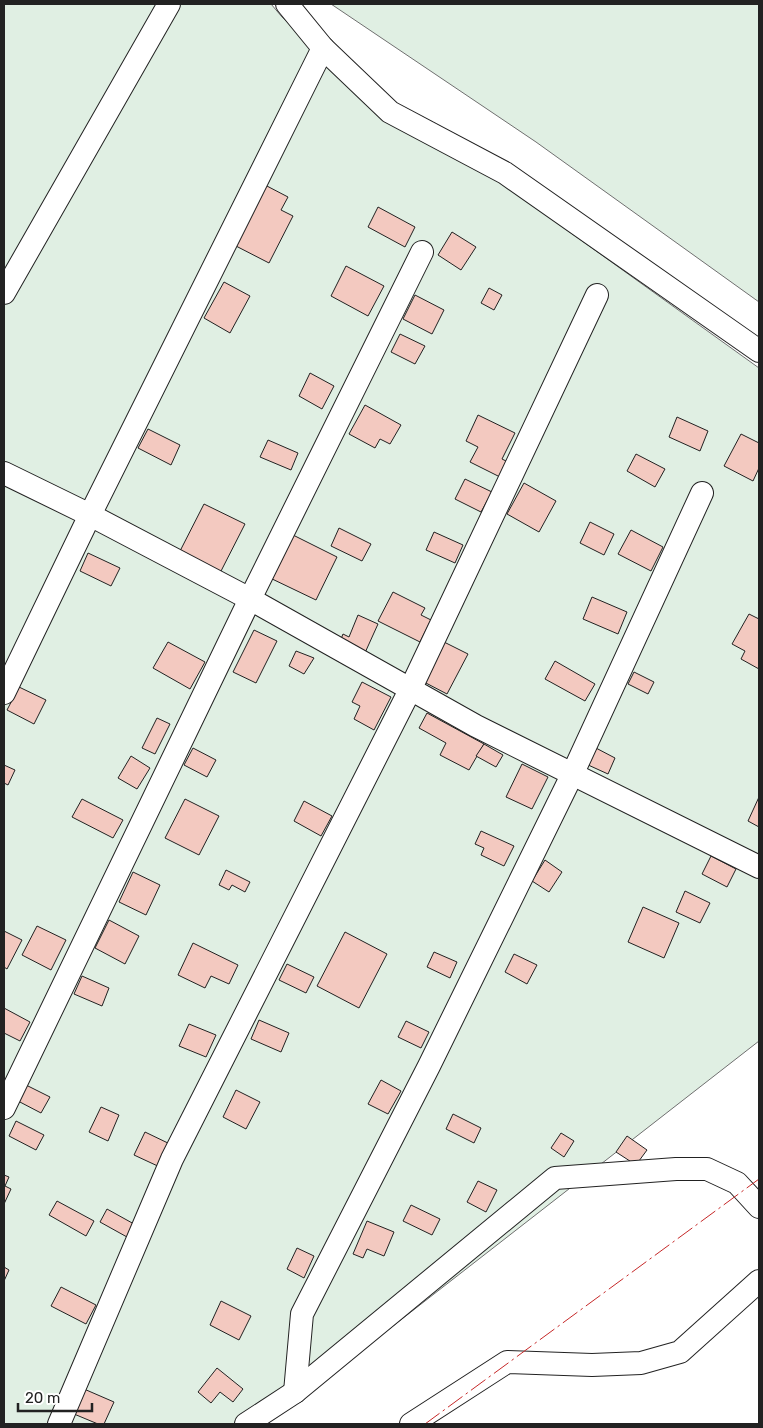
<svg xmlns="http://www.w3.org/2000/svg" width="763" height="1428" font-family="Rubik,sans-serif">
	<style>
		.green { fill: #e0efe3; stroke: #6f6f6f }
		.building { fill: #f3c9c0; stroke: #222 }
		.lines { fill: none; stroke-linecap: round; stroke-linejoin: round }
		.minor-casing { stroke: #222; stroke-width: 24 }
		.minor { stroke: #fff; stroke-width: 22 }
		.power { stroke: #c62828; stroke-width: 1; stroke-dasharray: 18 4 2.5 4; stroke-linecap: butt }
	</style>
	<rect width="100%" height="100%" fill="#fff"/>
	<!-- green -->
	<g class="green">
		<polygon points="4,4 271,4 282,17 387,121 496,179 759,368 759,1041 267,1424 4,1424"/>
		<polygon points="331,4 759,4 759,302 536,142"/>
	</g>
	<!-- building -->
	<g class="building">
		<polygon points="265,185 288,197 281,210 293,216 269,263 234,245"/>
		<polygon points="378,207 415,227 405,247 368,227"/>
		<polygon points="452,232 476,247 461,270 438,255"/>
		<polygon points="346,266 384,286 368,316 331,296"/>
		<polygon points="224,282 250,296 230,333 204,318"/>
		<polygon points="489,288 502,295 494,310 481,303"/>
		<polygon points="415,295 444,310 432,334 403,319"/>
		<polygon points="400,334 425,346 415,364 391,352"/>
		<polygon points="310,373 334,386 322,409 299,396"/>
		<polygon points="365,405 401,425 390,444 380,439 375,448 349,434"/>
		<polygon points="478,415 515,433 502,459 508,462 500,477 470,462 478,447 466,441"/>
		<polygon points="677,417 708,431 700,451 669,437"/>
		<polygon points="148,429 180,445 171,465 138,448"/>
		<polygon points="741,434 759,443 759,468 753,481 724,466"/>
		<polygon points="268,440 298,453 291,470 260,457"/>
		<polygon points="636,454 665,469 655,487 627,471"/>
		<polygon points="465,479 492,492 481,512 455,499"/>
		<polygon points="524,483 556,501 539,532 507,514"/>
		<polygon points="204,504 245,524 219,575 178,555"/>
		<polygon points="590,522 614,534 604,555 580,543"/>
		<polygon points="339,528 371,544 362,561 331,546"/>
		<polygon points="631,530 663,547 651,571 618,554"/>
		<polygon points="434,532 463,545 455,563 426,550"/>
		<polygon points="289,533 337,557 316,600 268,577"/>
		<polygon points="88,553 120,568 111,586 80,571"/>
		<polygon points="393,592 425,608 421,615 431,620 420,642 378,621"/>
		<polygon points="592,597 627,612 618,634 583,619"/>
		<polygon points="749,614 759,619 759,669 741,659 745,651 732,644"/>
		<polygon points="358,615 378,624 364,655 339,644 343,634 349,637"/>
		<polygon points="254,630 277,641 256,683 233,672"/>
		<polygon points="168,642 205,662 190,689 153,668"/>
		<polygon points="444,642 468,654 447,694 424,682"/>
		<polygon points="296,651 314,658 304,674 289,666"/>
		<polygon points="555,661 595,684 585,701 545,679"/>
		<polygon points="634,672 654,682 648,694 628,684"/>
		<polygon points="362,682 391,697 374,730 354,719 360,706 352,702"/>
		<polygon points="19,687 46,700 34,724 7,710"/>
		<polygon points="427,713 484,744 469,770 440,755 446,743 419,728"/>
		<polygon points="157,718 170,724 155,754 142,748"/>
		<polygon points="484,744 503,755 496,767 476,756"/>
		<polygon points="594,747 615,758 608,774 586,764"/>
		<polygon points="193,748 216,760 207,777 184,765"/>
		<polygon points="131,756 150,768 137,789 118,778"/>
		<polygon points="522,764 548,777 532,809 506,797"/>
		<polygon points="4,765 15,770 8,785 4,783"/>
		<polygon points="759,797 759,827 748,821"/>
		<polygon points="82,799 123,820 113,838 72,817"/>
		<polygon points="185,799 219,816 199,855 165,838"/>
		<polygon points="304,801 332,816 321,836 294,821"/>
		<polygon points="481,831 514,846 504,866 481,855 484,848 475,844"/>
		<polygon points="711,856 736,869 727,887 702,874"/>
		<polygon points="545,860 562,872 549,892 532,881"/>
		<polygon points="226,870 250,882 245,892 232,885 229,890 219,885"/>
		<polygon points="133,872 160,885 146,915 119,902"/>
		<polygon points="685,891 710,903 700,923 676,912"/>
		<polygon points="643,907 679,923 664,958 628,942"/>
		<polygon points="109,920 139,936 125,964 95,948"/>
		<polygon points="37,926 66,940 51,970 22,955"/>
		<polygon points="4,931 22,940 7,969 4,967"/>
		<polygon points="345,932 387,954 359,1008 317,986"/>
		<polygon points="193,943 238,965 229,984 211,976 205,988 178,975"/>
		<polygon points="434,952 457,962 450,978 427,967"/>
		<polygon points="514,954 537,965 527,984 505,972"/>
		<polygon points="287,964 314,977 306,993 279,980"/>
		<polygon points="82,976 109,988 102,1006 74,994"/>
		<polygon points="4,1008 30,1022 20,1041 4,1033"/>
		<polygon points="259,1020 289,1033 281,1052 251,1039"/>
		<polygon points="406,1021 429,1032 421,1048 398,1037"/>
		<polygon points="189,1024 216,1035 206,1057 179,1046"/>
		<polygon points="381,1080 401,1091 388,1114 368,1104"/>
		<polygon points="26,1085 50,1097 41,1113 18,1101"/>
		<polygon points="236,1090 260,1102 246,1129 223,1117"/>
		<polygon points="101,1107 119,1115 108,1141 89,1132"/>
		<polygon points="453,1114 481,1128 474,1143 446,1129"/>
		<polygon points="16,1121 44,1135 36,1150 9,1136"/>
		<polygon points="145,1132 172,1145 162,1168 134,1155"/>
		<polygon points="561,1133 574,1141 564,1157 551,1148"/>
		<polygon points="627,1136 647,1150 636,1165 616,1152"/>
		<polygon points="4,1175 9,1177 5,1186 11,1189 4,1204"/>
		<polygon points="478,1181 497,1190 486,1212 467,1202"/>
		<polygon points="57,1201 94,1221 86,1236 49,1215"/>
		<polygon points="411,1205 440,1219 432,1235 403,1221"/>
		<polygon points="107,1209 134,1224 127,1237 100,1222"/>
		<polygon points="367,1221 394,1232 384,1256 367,1249 363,1258 353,1254"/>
		<polygon points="297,1248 314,1256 304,1278 287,1269"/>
		<polygon points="4,1267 9,1270 4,1281"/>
		<polygon points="61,1287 96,1305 86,1324 51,1306"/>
		<polygon points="221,1301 251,1316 239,1340 210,1325"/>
		<polygon points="217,1368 243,1389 233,1402 220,1392 211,1403 198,1392"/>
		<polygon points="84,1389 114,1402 104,1424 98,1424 74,1414"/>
	</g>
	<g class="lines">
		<!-- minor casing -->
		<g class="minor-casing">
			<g id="minor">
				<polyline points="287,4 323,48 390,112 505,173 759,351"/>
				<polyline points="4,293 169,4"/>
				<polyline points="4,473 90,515 250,599 476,726 759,867"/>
				<polyline points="4,693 90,515 323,48"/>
				<polyline points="4,1108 250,599 422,252"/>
				<polyline points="295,1392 302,1314 429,1066 572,775 702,493"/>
				<polyline points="59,1424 172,1159 410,690 597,295"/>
				<polyline points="246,1424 295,1392 555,1178 676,1169 707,1169 737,1183 759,1207"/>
				<polyline points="411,1424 507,1362 592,1365 641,1363 680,1352 759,1281"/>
			</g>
		</g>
		<!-- minor -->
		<use href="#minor" class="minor"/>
		<!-- power -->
		<polyline class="power" points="425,1424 759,1179"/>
	</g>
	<!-- border -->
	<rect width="763" height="1428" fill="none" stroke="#222222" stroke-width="10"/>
	<!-- scale -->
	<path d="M18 1403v8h74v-8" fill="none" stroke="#222222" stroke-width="2.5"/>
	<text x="25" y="1403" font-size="15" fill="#222222" stroke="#ffffff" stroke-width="4" paint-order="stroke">20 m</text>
</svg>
